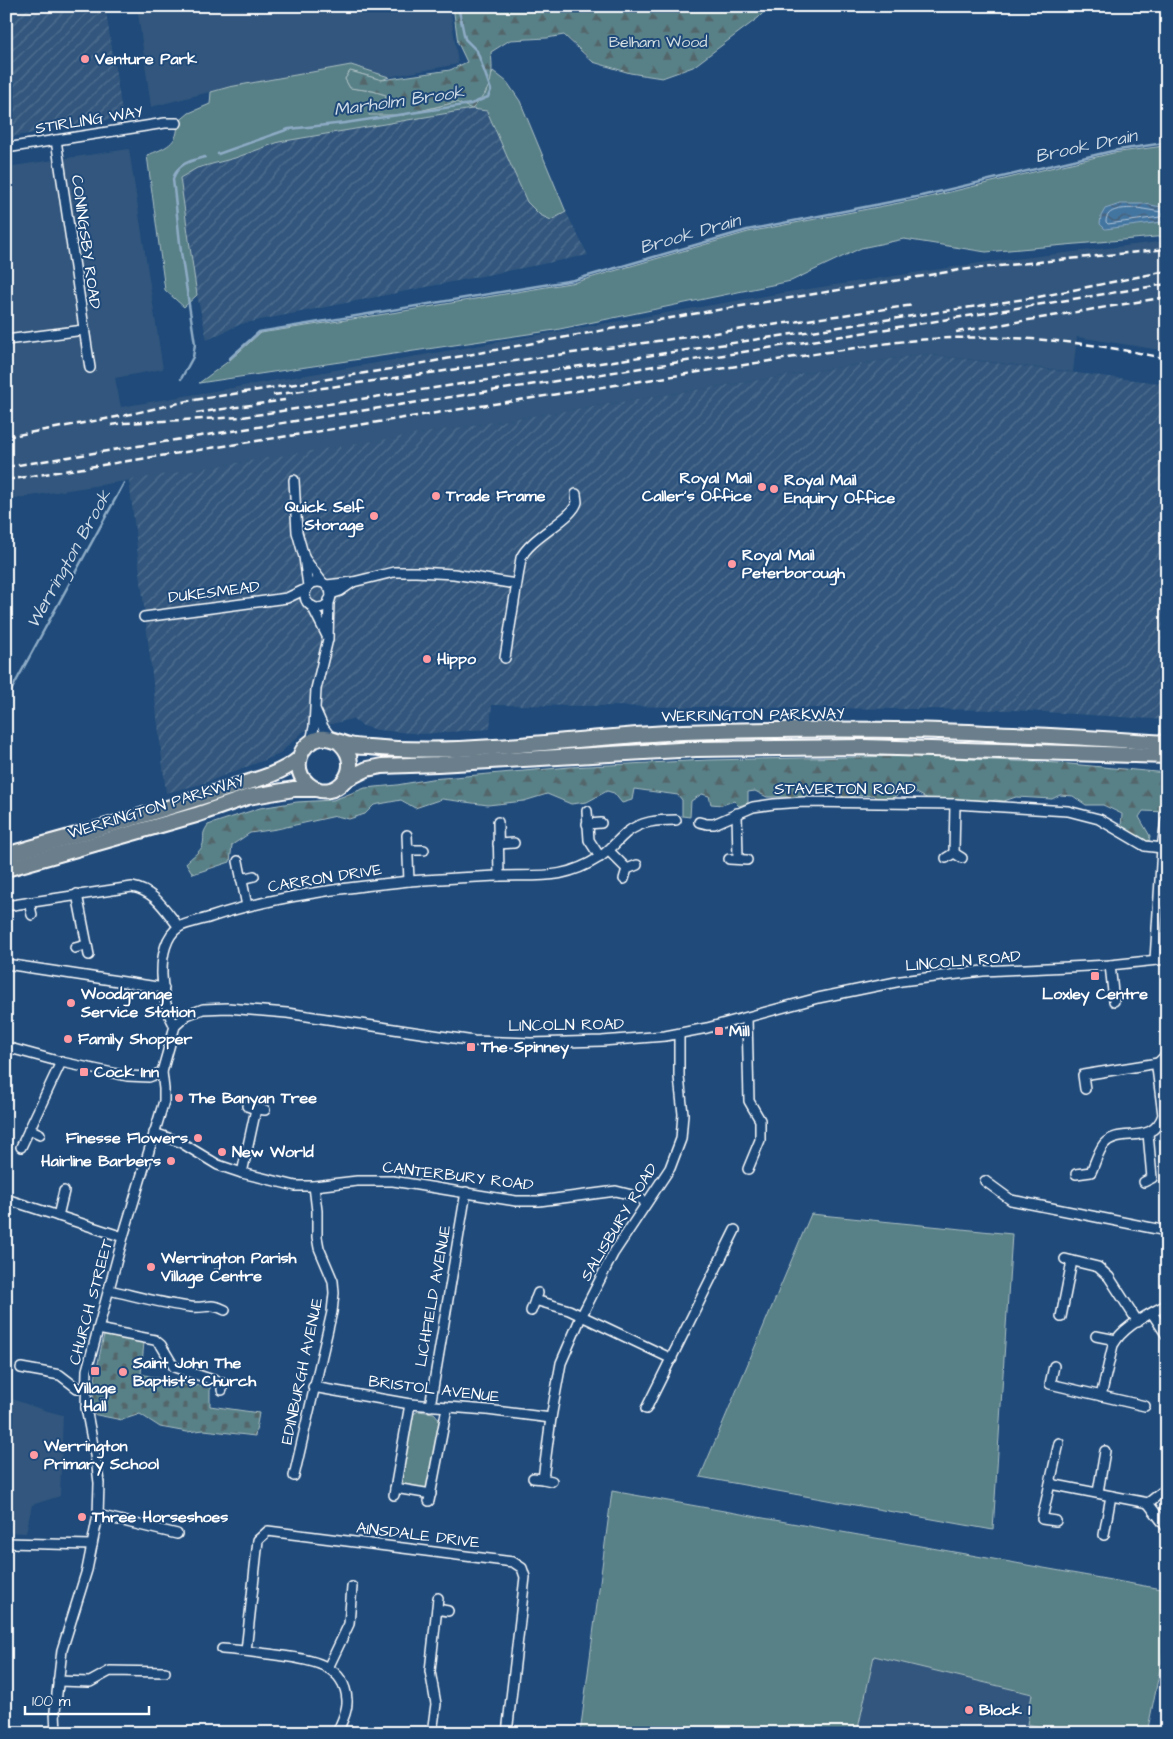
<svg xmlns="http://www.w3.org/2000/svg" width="1173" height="1739" font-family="'Architects Daughter',sans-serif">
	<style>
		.built { fill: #33577d }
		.industrial { fill: url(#industrial-furrows) }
		.green { fill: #588087; stroke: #acc0c3 }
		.forest { fill: url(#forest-firs); stroke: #acc0c3 }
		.cemetery { fill: url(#cemetery-stones); stroke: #acc0c3 }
		.water { fill: url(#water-waves); stroke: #8eacc6 }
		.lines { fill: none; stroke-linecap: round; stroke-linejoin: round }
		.shore { stroke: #b4c7d9; stroke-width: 1 }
		.stream { stroke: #8eacc6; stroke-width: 2.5 }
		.minor-casing { stroke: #fff; stroke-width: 12 }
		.highway-casing { stroke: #fff; stroke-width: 18 }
		.minor { stroke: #1f4a7a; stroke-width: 9 }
		.highway { stroke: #6b7e8b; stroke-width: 14 }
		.rail { stroke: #fff; stroke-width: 2.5; stroke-dasharray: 8 4; stroke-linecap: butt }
		.poi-dot { fill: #ff9aa2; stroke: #1f4a7a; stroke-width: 2 }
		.labels { text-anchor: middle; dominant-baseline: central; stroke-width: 4; stroke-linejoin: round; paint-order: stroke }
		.park-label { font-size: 16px; fill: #d5dfe1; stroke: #1f4a7a }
		.poi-label { font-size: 16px; font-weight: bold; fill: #fff; stroke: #1f4a7a; text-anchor: start }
		.street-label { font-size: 16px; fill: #fff; stroke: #1f4a7a }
		.water-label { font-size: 18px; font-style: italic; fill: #d0dce7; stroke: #1f4a7a }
	</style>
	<defs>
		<pattern id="industrial-furrows" width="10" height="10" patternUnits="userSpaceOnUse" patternTransform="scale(1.25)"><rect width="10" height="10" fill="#33577d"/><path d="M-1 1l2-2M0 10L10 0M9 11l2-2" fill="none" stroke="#527090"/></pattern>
		<pattern id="forest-firs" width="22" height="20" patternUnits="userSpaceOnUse" patternTransform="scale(1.25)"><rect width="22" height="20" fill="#588087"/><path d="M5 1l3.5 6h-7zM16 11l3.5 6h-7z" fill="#52666a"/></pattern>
		<pattern id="cemetery-stones" width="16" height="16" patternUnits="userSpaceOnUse" patternTransform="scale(1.25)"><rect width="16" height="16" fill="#588087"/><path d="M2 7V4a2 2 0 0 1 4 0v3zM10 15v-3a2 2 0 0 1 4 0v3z" fill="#52666a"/></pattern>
		<pattern id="water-waves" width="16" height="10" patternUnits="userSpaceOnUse" patternTransform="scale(1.25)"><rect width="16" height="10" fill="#4374a0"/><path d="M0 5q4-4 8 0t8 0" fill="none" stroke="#485e72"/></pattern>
	</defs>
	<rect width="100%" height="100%" fill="#1f4a7a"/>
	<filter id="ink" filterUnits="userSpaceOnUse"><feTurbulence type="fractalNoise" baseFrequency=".02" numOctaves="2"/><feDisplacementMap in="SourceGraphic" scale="10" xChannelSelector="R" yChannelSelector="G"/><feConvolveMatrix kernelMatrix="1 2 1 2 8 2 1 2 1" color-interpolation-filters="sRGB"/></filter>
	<g filter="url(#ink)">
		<!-- built -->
		<g class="built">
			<polygon points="137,6 450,6 458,64 389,77 351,65 229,87 151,107"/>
			<polygon points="129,149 163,369 115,378 121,407 782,293 980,263 1167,241 1167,351 1077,337 1073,372 923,354 6,500 6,167"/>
			<polygon points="6,1397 44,1410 63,1415 60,1496 32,1505 26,1533 6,1532"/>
			<polygon points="874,1656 1033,1694 1073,1733 857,1733"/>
		</g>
		<!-- industrial -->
		<g class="industrial">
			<polygon points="6,6 105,6 123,117 6,138"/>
			<polygon points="472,109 487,111 527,202 551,220 566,212 588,255 241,324 207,340 197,295 180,178 197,168 235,158 279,142"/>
			<polygon points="923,354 1167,384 1167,720 1013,710 492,705 490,729 422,734 377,730 363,726 352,719 304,731 278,755 202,784 166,793 129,480"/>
		</g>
		<!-- green -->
		<g class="green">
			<path d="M351 65 389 77 382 80 350 71 345 79 350 88 373 91 386 95V102L403 115 485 95 493 71 507 82 520 101 566 212 551 220 540 215 527 202 487 111 472 109 279 142 235 158 197 168 180 178 197 295 184 307 165 290 147 155C164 149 180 143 177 123L189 113 210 104 211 92 229 87Z"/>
			<polygon points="1164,146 1167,147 1167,236 986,252 904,239 861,248 791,281 555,330 199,383 230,360 260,333 398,312 576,282 748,232 925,198 1113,153"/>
			<polygon points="811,1214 1012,1234 993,1530 700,1477"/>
			<path d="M418 1411 434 1413 441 1421 428 1487C420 1489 406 1487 401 1481L412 1415Z"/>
			<polygon points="612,1491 1167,1590 1167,1635 1147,1733 1069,1733 1027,1724 1032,1694 874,1656 857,1733 580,1733"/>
		</g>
		<!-- forest -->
		<g class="forest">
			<path d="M453 6H770L758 18 693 67 662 78 630 73 593 62 564 35 547 38 510 40 491 52C494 79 491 89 472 109L456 102 403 115H369L370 105 385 102 386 95 373 91 350 88 345 79 350 71 382 80 450 70 467 62 458 43Z"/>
			<path d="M903 756 1059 763 1167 773V812L1143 811 1139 817 1150 836 1149 841H1141L1121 827 1122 814 1103 805H1086L1073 796 1060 795 1052 799 1016 797 1004 801 995 800 984 803 930 800 909 789H905L890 800H879L873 795C862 797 857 793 847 799L840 795 843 790 839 786 825 787 805 797H767L755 791 748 792V803L739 806 734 801 722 805 711 804 709 796 702 794 691 801 690 817 682 816V800L678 795 634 789 632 800 622 803 614 793 607 791 587 802 571 804 547 794 524 801 488 805 442 799 415 808 401 800 374 805 365 814 349 819 336 816 277 829 250 833 232 845 230 862 193 874 186 863C191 857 201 852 203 844 205 835 201 835 208 825L260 808 297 802 333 800 365 788 397 785 431 779 570 767 707 760Z"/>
		</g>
		<!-- cemetery -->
		<path class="cemetery" d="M104 1335 144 1342 141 1374 190 1386 210 1385V1406L259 1413 255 1436 204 1430 187 1432 160 1427 140 1414 122 1420 92 1414C93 1386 98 1361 104 1335Z"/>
		<!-- water -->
		<polygon class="water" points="1120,204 1145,204 1167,208 1167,219 1162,222 1105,229 1100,224 1101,216 1105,209"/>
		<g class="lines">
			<!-- shore -->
			<path class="shore" d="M1137 208 1161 212 1163 215 1160 217 1108 224 1106 222C1106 207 1125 209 1137 208Z"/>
			<!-- stream -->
			<g class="stream">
				<polyline points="218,154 289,129 345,123 471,104 488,97 491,90 477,51 465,39 458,6"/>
				<polyline points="229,359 259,332 574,280 747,230 921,196 1112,151 1164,143 1167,144"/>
				<path d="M181 379 193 357 195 344 181 252 173 179C178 163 190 161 205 157"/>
				<polyline points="6,700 124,483"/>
			</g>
			<!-- minor casing -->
			<g class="minor-casing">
				<g id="minor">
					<polyline points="56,140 90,368"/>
					<polyline points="6,148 165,123 177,123"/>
					<polyline points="6,340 84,330"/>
					<polyline points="294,480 297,532 304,557 308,586"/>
					<polyline points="305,559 322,582"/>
					<circle cx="318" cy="595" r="13"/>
					<polyline points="327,585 353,582 394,572 416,572 454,574 516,584"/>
					<polyline points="331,594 340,591 353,582"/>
					<polyline points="312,606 327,636"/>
					<polyline points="144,617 287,598 306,589"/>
					<path d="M505 658 521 558C529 538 573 519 577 502 577 501 576 495 576 494"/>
					<polyline points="316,711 323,727 332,739"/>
					<polyline points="311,742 314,727 316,689 328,639 329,600"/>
					<polyline points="737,813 738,859"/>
					<polyline points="498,822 499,876"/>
					<polyline points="699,822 707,824 714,824 753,807 774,804 803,802 955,804 1068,811 1099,819 1145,846 1162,848"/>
					<polyline points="587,824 601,823"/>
					<polyline points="498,844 514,843"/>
					<polyline points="408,850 424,850"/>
					<polyline points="609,851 627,869"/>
					<polyline points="954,853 955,804"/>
					<path d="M600 857C610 850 617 841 626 833 641 821 658 820 676 820"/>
					<polyline points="946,858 954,853 962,858"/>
					<polyline points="729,859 747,860"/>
					<polyline points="238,861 247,906"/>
					<polyline points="241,879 254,876"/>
					<polyline points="624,879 627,869 637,865"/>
					<path d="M409 881C439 879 470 877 500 876 540 875 564 880 600 857L589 840 587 811"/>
					<polyline points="77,894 89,955"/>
					<polyline points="29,902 32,915"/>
					<path d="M6 906 132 887C155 891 165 910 179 927"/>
					<polyline points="75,948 86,945"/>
					<polyline points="1155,960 1162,848 1166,820"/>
					<polyline points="6,964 164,988"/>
					<polyline points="1110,965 1114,1001"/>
					<polyline points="747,1018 749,1101 760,1120 760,1140 748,1169"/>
					<path d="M175 1026C161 1005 153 944 179 927 186 923 202 920 211 917 275 896 342 888 409 881L407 835"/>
					<polyline points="6,1047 61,1062 127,1076 149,1077 162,1072"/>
					<polyline points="1085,1089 1083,1075 1158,1063"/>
					<polyline points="247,1106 256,1109 265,1110"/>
					<polyline points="29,1129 40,1134"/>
					<polyline points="154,1133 180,1142 218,1165 242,1173 296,1186 314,1186 357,1181 393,1181 516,1201 539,1201 616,1191 636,1196 646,1202"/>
					<polyline points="21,1147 61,1062"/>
					<polyline points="242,1173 256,1109"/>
					<path d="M1076 1174 1091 1172C1095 1163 1098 1152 1104 1144 1120 1126 1152 1147 1163 1115L1157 1068 1158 1063 1167 1054"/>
					<polyline points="985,1181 1011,1200 1167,1231"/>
					<polyline points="1144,1182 1152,1178 1148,1133"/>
					<polyline points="6,1199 123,1237"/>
					<polyline points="58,1216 64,1191"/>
					<polyline points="1065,1259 1098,1267 1109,1277 1138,1322"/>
					<path d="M109 1290C136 1296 163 1304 191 1307 205 1309 211 1302 225 1310"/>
					<polyline points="535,1300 569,1310 672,1359"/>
					<polyline points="531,1311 538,1293"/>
					<polyline points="1152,1313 1167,1336"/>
					<polyline points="1061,1317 1072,1261"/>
					<polyline points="98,1329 155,1340 161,1345 174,1367 222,1383 222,1390"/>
					<polyline points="1096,1336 1116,1340"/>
					<polyline points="1054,1366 1050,1384 1145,1406"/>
					<polyline points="21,1368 60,1375 77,1388 86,1388"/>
					<polyline points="313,1387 410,1404 487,1410 551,1418"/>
					<path d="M1101 1396 1113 1345C1124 1325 1149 1315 1167 1304"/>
					<polyline points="430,1406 466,1192"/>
					<polyline points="646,1409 735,1230"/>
					<polyline points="1165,1449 1167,1451"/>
					<polyline points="294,1476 332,1312 334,1293 333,1281 319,1248 317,1237 317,1211 314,1186"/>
					<polyline points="533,1478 543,1479"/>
					<polyline points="552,1481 543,1479 551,1418 561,1363 581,1317 613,1254 670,1168 681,1139 683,1114 679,1077 679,1034"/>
					<polyline points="1050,1484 1148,1503 1167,1488"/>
					<polyline points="395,1488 431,1494"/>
					<polyline points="1098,1492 1105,1451"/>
					<polyline points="394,1495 410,1404"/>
					<polyline points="429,1501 447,1408"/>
					<polyline points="1148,1503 1167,1528"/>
					<polyline points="98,1515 177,1534"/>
					<polyline points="1056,1521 1042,1519 1059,1443"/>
					<polyline points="1104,1535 1111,1496"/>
					<polyline points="6,1543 92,1545"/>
					<polyline points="437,1609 448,1611"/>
					<path d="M222 1649C240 1650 258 1653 276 1655 305 1659 345 1662 347 1700 348 1711 341 1723 337 1733"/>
					<polyline points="246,1651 258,1540 268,1531 513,1562 522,1568 525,1577 507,1733"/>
					<polyline points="328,1668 349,1624 352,1587"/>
					<polyline points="58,1681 90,1682 110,1671 165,1672"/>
					<polyline points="56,1733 55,1711 62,1650 87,1570 98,1515 99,1483 97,1466 86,1408 87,1370 123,1237 164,1101 164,1089 162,1072 175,1026 187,1015 203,1009 228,1008 287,1013 474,1041 531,1043 602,1041 665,1036 707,1028 818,998 901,981 983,971 1110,965 1167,959"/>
					<polyline points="432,1733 436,1704 430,1671 438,1598"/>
				</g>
			</g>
			<!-- highway casing -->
			<g class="highway-casing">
				<g id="highway">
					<path d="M340 743C367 768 334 806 308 784 291 770 299 742 321 738 329 737 333 740 340 742 349 746 360 747 369 747 411 751 452 750 494 747 557 743 620 735 683 732 784 729 886 728 987 733 1047 735 1107 739 1167 743"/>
					<polyline points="347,779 367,769 382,766 438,764 696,749 863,747 1167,756"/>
					<path d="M6 855C79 834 153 814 226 789 250 781 278 776 299 759"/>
					<polyline points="6,869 196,815 248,797 294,789 317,789"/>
				</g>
			</g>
			<!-- minor -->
			<use href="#minor" class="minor"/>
			<!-- highway -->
			<use href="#highway" class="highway"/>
			<!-- rail -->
			<g class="rail">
				<polyline points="956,332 1167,297"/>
				<polyline points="273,395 914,305"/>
				<polyline points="196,413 285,400"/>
				<polyline points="111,425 124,423 242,417 1038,297 1167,271"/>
				<polyline points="6,437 122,416 188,401 391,369 687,315 960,270 1167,249"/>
				<polyline points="6,467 314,418 693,360 1167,284"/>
				<path d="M6 480 821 353C858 348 895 341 931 339 1011 334 1089 341 1167 359"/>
			</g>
		</g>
	</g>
	<!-- markers -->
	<g class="poi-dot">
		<circle cx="85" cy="59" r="5"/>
		<circle cx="762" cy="487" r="5"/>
		<circle cx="774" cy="489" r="5"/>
		<circle cx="436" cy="496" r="5"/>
		<circle cx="374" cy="516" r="5"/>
		<circle cx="732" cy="564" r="5"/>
		<circle cx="427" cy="659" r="5"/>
		<rect x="1090" y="971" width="10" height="10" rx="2.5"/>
		<circle cx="71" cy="1003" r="5"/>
		<rect x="714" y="1026" width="10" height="10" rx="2.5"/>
		<circle cx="68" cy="1039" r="5"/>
		<rect x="466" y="1042" width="10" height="10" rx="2.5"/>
		<rect x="79" y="1067" width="10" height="10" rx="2.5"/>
		<circle cx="179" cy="1098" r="5"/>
		<circle cx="198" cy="1138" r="5"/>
		<circle cx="222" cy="1152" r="5"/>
		<circle cx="171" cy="1161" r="5"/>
		<circle cx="151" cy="1267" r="5"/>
		<rect x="90" y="1366" width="10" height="10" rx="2.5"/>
		<circle cx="123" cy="1372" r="5"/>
		<circle cx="34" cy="1455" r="5"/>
		<circle cx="82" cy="1517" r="5"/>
		<circle cx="969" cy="1710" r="5"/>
	</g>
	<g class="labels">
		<!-- park labels -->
		<g class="park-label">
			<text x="658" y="42">Belham Wood</text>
		</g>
		<!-- poi labels -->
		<g class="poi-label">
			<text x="95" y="59">Venture Park</text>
			<text x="752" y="478" text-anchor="end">Royal Mail<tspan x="752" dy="18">Caller's Office</tspan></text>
			<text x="784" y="480">Royal Mail<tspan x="784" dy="18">Enquiry Office</tspan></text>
			<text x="446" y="496">Trade Frame</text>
			<text x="364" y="507" text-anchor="end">Quick Self<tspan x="364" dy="18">Storage</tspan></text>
			<text x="742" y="555">Royal Mail<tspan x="742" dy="18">Peterborough</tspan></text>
			<text x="437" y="659">Hippo</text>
			<text x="81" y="994">Woodgrange<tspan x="81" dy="18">Service Station</tspan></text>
			<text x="1095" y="994" text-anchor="middle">Loxley Centre</text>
			<text x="729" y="1031">Mill</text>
			<text x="78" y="1039">Family Shopper</text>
			<text x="481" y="1047">The Spinney</text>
			<text x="94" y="1072">Cock Inn</text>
			<text x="189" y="1098">The Banyan Tree</text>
			<text x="188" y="1138" text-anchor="end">Finesse Flowers</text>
			<text x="232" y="1152">New World</text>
			<text x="161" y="1161" text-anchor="end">Hairline Barbers</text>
			<text x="161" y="1258">Werrington Parish<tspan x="161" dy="18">Village Centre</tspan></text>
			<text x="133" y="1363">Saint John The<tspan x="133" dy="18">Baptist's Church</tspan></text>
			<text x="95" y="1388" text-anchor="middle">Village<tspan x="95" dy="18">Hall</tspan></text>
			<text x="44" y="1446">Werrington<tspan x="44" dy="18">Primary School</tspan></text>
			<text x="92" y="1517">Three Horseshoes</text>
			<text x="979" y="1710">Block 1</text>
		</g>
		<!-- street labels -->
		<g class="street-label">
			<text transform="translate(89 120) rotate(-9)">STIRLING WAY</text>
			<text transform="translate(86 242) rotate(82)">CONINGSBY ROAD</text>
			<text transform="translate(214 592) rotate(-7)">DUKESMEAD</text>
			<text transform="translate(753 715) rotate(-1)">WERRINGTON PARKWAY</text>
			<text x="845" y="789">STAVERTON ROAD</text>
			<text transform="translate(156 807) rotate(-17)">WERRINGTON PARKWAY</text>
			<text transform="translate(325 878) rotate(-9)">CARRON DRIVE</text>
			<text transform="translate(963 961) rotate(-5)">LINCOLN ROAD</text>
			<text transform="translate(566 1025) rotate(-1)">LINCOLN ROAD</text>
			<text transform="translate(458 1176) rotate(7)">CANTERBURY ROAD</text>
			<text transform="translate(619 1222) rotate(-59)">SALISBURY ROAD</text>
			<text transform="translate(433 1296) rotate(-80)">LICHFIELD AVENUE</text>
			<text transform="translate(91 1302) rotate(-75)">CHURCH STREET</text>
			<text transform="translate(302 1371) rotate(-78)">EDINBURGH AVENUE</text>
			<text transform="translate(434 1389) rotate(7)">BRISTOL AVENUE</text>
			<text transform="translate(418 1535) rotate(7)">AINSDALE DRIVE</text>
		</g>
		<!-- water labels -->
		<g class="water-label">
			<text transform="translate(399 101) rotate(-8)">Marholm Brook</text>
			<text transform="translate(1086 146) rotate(-12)">Brook Drain</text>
			<text transform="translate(690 234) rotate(-16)">Brook Drain</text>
			<text transform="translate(69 559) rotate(-61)">Werrington Brook</text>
		</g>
	</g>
	<!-- margin -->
	<rect width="1173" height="1739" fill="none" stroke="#1f4a7a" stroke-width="25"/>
	<rect x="12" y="12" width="1148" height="1714" fill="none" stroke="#fff" stroke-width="2" filter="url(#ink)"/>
	<!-- scale -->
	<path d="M25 1706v8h124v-8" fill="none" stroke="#ffffff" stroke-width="2.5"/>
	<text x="32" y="1706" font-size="15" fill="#ffffff" stroke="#1f4a7a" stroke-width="4" paint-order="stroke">100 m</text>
</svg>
